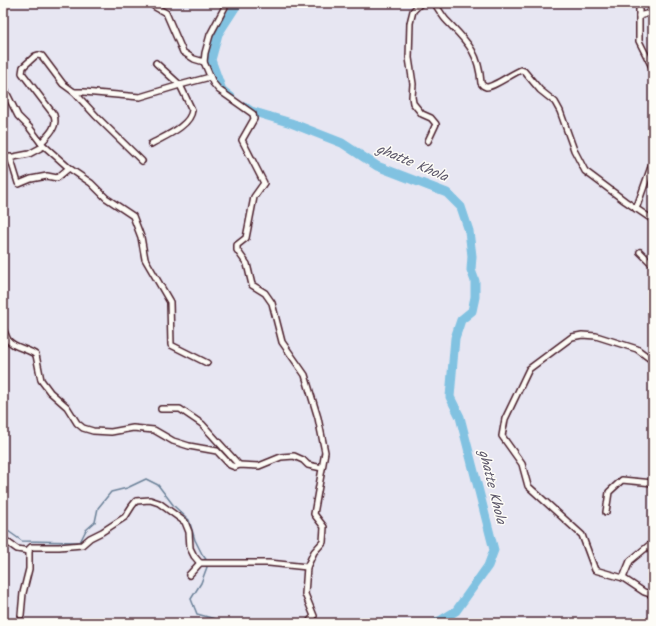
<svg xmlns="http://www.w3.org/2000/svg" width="656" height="626" font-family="Kalam,sans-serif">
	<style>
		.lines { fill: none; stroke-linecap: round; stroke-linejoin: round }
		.stream { stroke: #6b8198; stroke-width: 1.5 }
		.river { stroke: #81c2e1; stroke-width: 9 }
		.minor-casing { stroke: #4a1f2b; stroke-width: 8 }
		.minor { stroke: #fdfcf7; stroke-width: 5 }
		.labels { text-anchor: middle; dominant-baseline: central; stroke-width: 3; stroke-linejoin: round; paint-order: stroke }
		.water-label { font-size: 14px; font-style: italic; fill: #5d586b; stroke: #fdfcf7 }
	</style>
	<rect width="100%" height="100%" fill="#e7e6f2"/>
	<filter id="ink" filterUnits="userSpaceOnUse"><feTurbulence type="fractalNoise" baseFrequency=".025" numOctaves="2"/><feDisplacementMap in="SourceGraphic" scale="8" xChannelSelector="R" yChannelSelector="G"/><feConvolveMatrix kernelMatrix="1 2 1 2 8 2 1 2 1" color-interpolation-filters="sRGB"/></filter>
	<g filter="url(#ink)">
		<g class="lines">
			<!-- stream -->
			<g class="stream">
				<polyline points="3,520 8,531 22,541 80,542 86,530 95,522 98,508 111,492 127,488 146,479 158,485 174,506 189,520 195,540 202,554 208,562"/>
				<polyline points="205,565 207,567 201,583 191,599 197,614 215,619 217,623"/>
			</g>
			<!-- river -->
			<g class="river">
				<polyline points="231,97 222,90 211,60 218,34 238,3"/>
				<polyline points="245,107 251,111 291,123 342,143 377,166 447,193 461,207 469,231 472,256 471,270 475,281 475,297 472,311 461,320 455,338 450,397 460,417 494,550 488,566 456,611 436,623"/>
			</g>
			<!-- minor casing -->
			<g class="minor-casing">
				<g id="minor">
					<polyline points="150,3 155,7 166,13 183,52 194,59 204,62"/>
					<polyline points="227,3 210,35 205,53 204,62 213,83 219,90 253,114 254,119 242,140 264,183 254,197 246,238 237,245 237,250 247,264 252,285 265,293 272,303 282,342 305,375 318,418 325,452 314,514 324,527 323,542 314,552 307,567 305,594 314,616 308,623"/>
					<polyline points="421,3 413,11 410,23 409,58 413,84 412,97 413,103 422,114 431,118 436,124 428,141"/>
					<path d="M434 3C439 9 442 16 447 21 467 42 479 52 481 83 482 85 483 86 486 87 492 88 513 73 521 70L524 71 540 90 555 102 560 111 574 150 585 171 625 201 653 220"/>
					<polyline points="639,3 639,41 653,69"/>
					<polyline points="639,16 653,12"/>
					<polyline points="3,86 18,116 29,127 41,143 69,168 91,183 106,198 133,216 141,237 145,259 170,302 171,345 207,363"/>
					<polyline points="74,92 84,92 140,97 180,85 210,77"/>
					<path d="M41 143C49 134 58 127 54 115L22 73 23 67 35 56 38 55 42 56 63 84 74 92 97 117 142 161"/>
					<path d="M151 144C163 137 191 126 192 110L180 85 156 63"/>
					<polyline points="10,157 18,183 19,184 31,179 47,176 57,178 69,168"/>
					<polyline points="3,159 29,154 44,146"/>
					<polyline points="636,209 652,164"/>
					<polyline points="640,252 653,265"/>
					<path d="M3 329C5 332 6 337 8 340 14 348 29 349 36 355L41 380 50 392 67 407 77 423 83 428 93 431 111 432 133 428 154 430 173 441 189 446 217 451 230 465 235 467 239 465 259 466 281 457 294 456 303 460 308 465 322 468"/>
					<polyline points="653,361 637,349 596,336 582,335 572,337 529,369 505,419 502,436 522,464 528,486 582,535 595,570 623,578 644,592 653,595"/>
					<polyline points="161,409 180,409 202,424 239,465"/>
					<polyline points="606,512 609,492 622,480 653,483"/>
					<polyline points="3,539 17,549 29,551"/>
					<polyline points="189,575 200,563 269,563 307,567"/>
					<polyline points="623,578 630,561 653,542"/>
					<polyline points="21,615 23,593 29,569 29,549 31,547 59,547 82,545 90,538 102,532 125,517 132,506 136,501 150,500 159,503 185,522 189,532 190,548 194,556 200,563"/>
				</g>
			</g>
			<!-- minor -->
			<use href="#minor" class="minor"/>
		</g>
	</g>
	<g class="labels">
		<!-- water labels -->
		<g class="water-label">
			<text transform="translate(412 163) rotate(23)">ghatte Khola</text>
			<text transform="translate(492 487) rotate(76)">ghatte Khola</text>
		</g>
	</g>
	<!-- margin -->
	<rect width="656" height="626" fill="none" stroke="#fdfcf7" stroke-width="16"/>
	<rect x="8" y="8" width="640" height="610" fill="none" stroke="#4a1f2b" stroke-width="1.5" filter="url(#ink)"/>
</svg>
